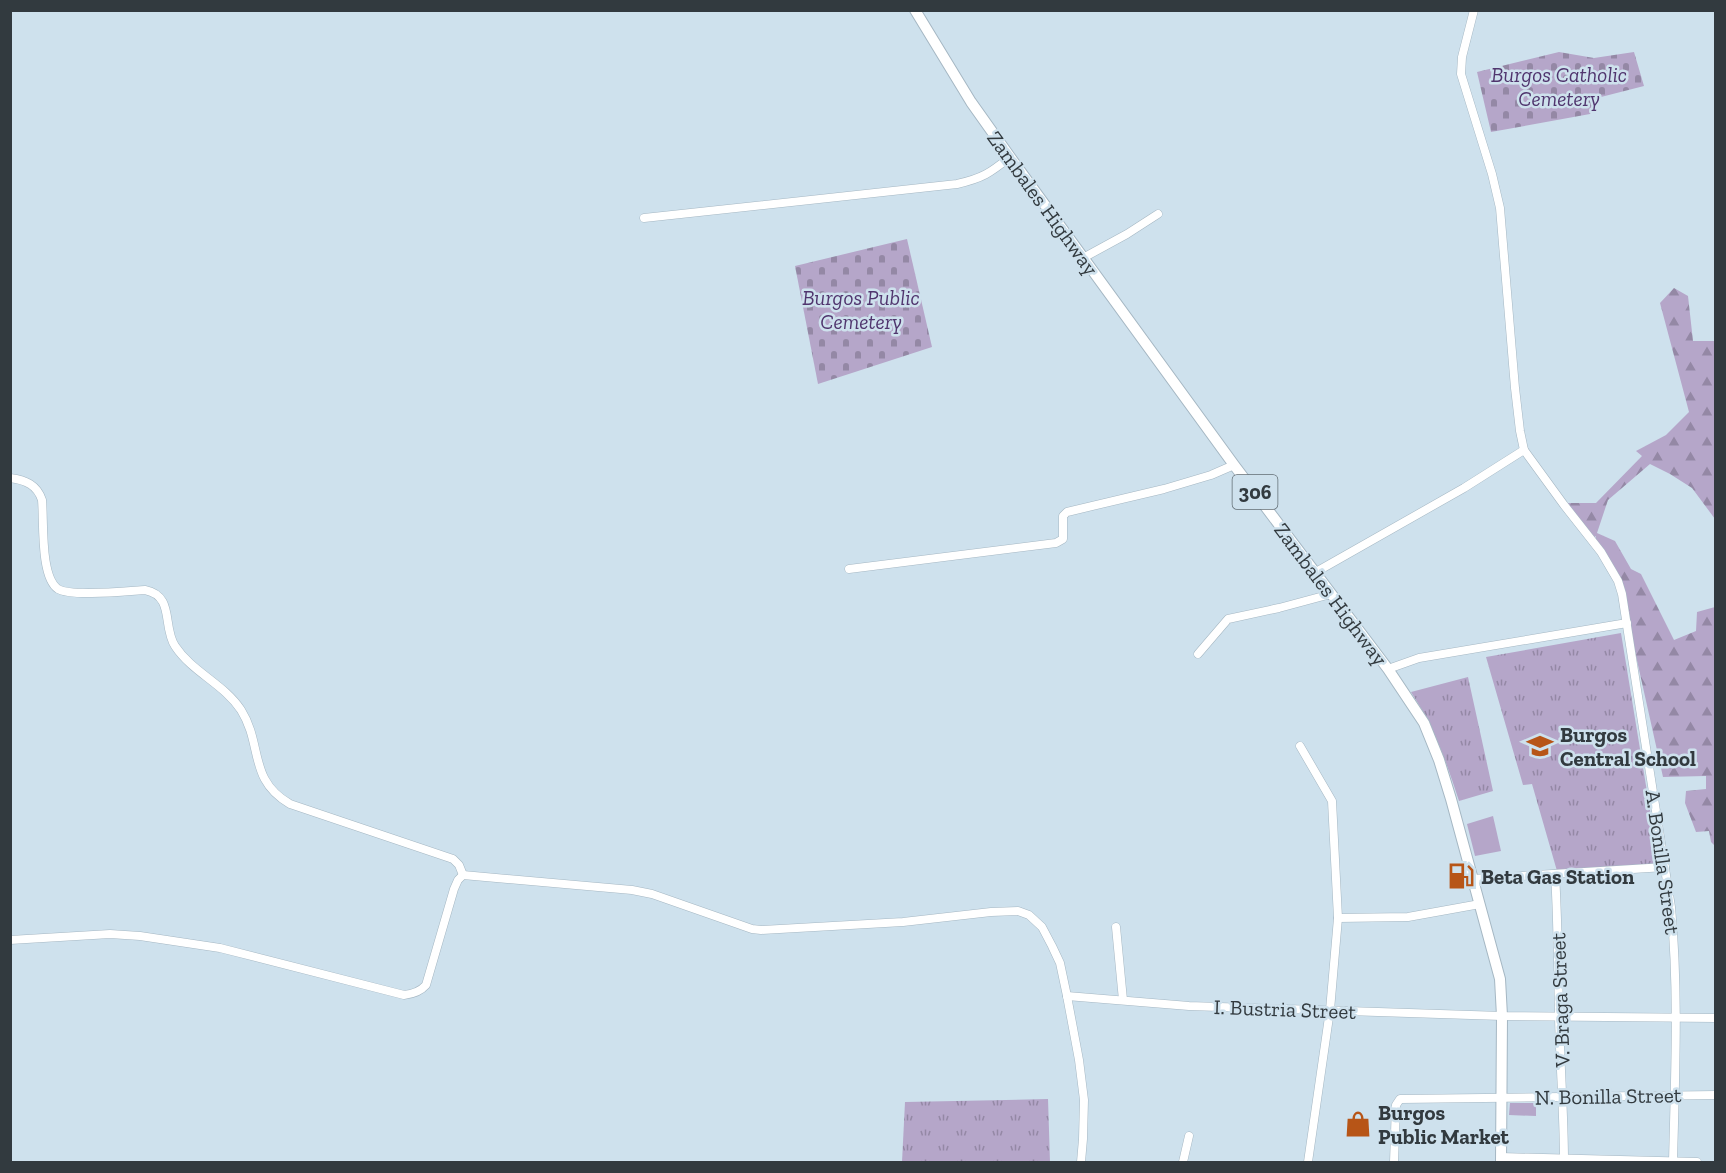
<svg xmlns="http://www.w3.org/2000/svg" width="1726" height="1173" font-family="'Zilla Slab',serif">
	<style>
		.grass { fill: url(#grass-tufts) }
		.forest { fill: url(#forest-firs) }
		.cemetery { fill: url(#cemetery-stones) }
		.park { fill: #b5a6c9 }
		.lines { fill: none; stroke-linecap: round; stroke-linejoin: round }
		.minor-casing { stroke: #a5b7c3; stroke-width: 9 }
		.major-casing { stroke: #a5b7c3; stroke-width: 12 }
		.minor { stroke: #fff; stroke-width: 8 }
		.major { stroke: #fff; stroke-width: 10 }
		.labels { text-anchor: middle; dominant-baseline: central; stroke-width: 5; stroke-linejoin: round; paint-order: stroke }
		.shield { fill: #cee1ed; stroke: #616c73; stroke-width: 1.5 }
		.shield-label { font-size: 20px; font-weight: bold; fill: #323a3f }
		.park-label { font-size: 21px; font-style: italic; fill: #50356e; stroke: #cee1ed }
		.street-label { font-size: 21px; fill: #323a3f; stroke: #cee1ed }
		.poi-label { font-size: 21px; font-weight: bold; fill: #323a3f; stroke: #cee1ed; text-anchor: start }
	</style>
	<defs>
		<pattern id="grass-tufts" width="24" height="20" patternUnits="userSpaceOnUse" patternTransform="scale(1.5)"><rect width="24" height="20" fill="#b5a6c9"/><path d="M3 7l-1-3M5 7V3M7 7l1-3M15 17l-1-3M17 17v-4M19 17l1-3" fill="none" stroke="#9488a5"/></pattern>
		<pattern id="forest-firs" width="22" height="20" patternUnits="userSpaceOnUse" patternTransform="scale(1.5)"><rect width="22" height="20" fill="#b5a6c9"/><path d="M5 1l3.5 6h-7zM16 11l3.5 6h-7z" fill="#9488a5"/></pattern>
		<pattern id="cemetery-stones" width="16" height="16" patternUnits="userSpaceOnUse" patternTransform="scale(1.5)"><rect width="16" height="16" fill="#b5a6c9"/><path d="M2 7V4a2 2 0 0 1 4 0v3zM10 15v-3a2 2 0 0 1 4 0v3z" fill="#9488a5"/></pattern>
	</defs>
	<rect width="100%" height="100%" fill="#cee1ed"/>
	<!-- grass -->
	<g class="grass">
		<polygon points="1621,633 1659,865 1557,871 1532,784 1523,785 1486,657"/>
		<path d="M1468 677 1493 791 1459 801C1446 761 1434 727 1411 692Z"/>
		<polygon points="1048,1099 1050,1162 902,1162 905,1102"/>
	</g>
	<!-- forest -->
	<polygon class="forest" points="1674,288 1688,296 1693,341 1715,341 1715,519 1692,488 1670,474 1650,464 1608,500 1597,533 1615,541 1631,569 1641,574 1674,640 1696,631 1697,612 1715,607 1715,846 1711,842 1709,831 1696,832 1685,803 1686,791 1706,789 1706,776 1663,777 1617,571 1595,540 1596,536 1593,538 1565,503 1596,503 1642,456 1636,451 1666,435 1689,412 1660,303"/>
	<!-- cemetery -->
	<g class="cemetery">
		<polygon points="1559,52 1594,58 1634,52 1644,86 1601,97 1590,114 1491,132 1477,72"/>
		<polygon points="907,239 932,347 818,384 795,266"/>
	</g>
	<!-- park -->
	<g class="park">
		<polygon points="1493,816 1501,851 1475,856 1467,824"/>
		<polygon points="1510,1103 1536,1103 1536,1116 1509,1115"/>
	</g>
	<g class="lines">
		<!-- minor casing -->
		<g class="minor-casing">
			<g id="minor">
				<path d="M1474 10 1462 57 1461 74 1492 174 1500 208 1515 388 1520 431 1524 450 1564 505 1601 552 1618 581 1622 594 1671 907C1679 992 1675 1078 1673 1162"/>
				<path d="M644 218 957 184C983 178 990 173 1010 157"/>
				<polyline points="1083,258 1127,234 1158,214"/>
				<path d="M10 478C26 480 37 485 42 500 44 521 40 577 58 589 71 597 128 591 145 590 175 596 162 626 175 646 192 672 224 684 241 710 263 745 248 780 290 804L453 859 459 865 463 875"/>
				<polyline points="849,569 1056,543 1063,539 1063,516 1067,512 1164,489 1211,475 1234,465"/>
				<polyline points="1316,572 1464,488 1524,450"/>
				<polyline points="1198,654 1228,619 1279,608 1331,594"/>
				<polyline points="1388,669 1419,658 1627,623"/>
				<polyline points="1300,746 1332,801 1338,918 1330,1010 1308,1162"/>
				<path d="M1555 874C1558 922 1558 969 1559 1016 1560 1065 1564 1114 1564 1162"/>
				<polyline points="463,875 632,890 652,894 752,929 761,930 903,922 991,912 1018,911 1029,915 1042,927 1052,946 1060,963 1067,996 1079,1060 1084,1100 1083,1139 1081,1162"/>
				<polyline points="1473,879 1665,867"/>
				<polyline points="1338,918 1408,917 1480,904"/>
				<polyline points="1116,927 1123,1000"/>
				<path d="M10 940 110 934 140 936 220 948 404 995C413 994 420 992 426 985L454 889 458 880 463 875"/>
				<polyline points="1067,996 1189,1006 1502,1016 1716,1018"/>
				<polyline points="1501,1157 1697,1162"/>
				<polyline points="1183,1162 1189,1136"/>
				<polyline points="1394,1162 1396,1105 1400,1099 1716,1095"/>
			</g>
		</g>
		<!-- major casing -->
		<g class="major-casing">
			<polyline id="major" points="915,10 971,102 1010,157 1234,465 1388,669 1424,723 1439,760 1451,799 1500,979 1502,1016 1501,1162"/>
		</g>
		<!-- minor -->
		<use href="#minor" class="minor"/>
		<!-- major -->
		<use href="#major" class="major"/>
	</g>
	<!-- icons -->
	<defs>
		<g id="school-bare" transform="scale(2.07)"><path d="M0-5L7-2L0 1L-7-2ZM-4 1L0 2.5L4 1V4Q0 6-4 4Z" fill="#b75517" stroke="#cee1ed" stroke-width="2.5" paint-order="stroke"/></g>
		<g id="fuel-bare" transform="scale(2.07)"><path d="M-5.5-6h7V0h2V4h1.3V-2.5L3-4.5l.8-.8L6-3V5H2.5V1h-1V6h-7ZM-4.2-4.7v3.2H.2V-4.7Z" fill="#b75517" stroke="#cee1ed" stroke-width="2.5" paint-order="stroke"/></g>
		<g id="shop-bare" transform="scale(2.07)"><path d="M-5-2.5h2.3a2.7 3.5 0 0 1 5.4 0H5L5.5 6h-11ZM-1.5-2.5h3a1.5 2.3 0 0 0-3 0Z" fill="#b75517" stroke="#cee1ed" stroke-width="2.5" paint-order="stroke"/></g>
	</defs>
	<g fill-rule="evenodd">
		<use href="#school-bare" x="1540" y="746"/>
		<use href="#fuel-bare" x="1461" y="876"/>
		<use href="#shop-bare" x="1358" y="1124"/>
	</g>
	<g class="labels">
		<!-- shield labels -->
		<rect class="shield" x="1232.5" y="475" width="45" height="34" rx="4.5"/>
		<g class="shield-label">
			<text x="1255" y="492">306</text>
		</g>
		<!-- park labels -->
		<g class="park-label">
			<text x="1559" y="74">Burgos Catholic<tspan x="1559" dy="24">Cemetery</tspan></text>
			<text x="861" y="297">Burgos Public<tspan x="861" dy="24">Cemetery</tspan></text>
		</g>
		<!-- street labels -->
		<g class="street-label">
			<text transform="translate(1043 203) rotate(54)">Zambales Highway</text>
			<text transform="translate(1331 594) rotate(53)">Zambales Highway</text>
			<text transform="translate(1663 862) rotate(82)">A. Bonilla Street</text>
			<text transform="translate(1560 1000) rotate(-92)">V. Braga Street</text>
			<text transform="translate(1285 1009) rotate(2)">I. Bustria Street</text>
			<text transform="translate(1608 1096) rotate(-1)">N. Bonilla Street</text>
		</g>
		<!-- poi labels -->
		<g class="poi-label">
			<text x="1560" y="734">Burgos<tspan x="1560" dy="24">Central School</tspan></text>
			<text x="1481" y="876">Beta Gas Station</text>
			<text x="1378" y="1112">Burgos<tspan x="1378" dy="24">Public Market</tspan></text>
		</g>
	</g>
	<!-- border -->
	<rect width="1726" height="1173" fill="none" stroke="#323a3f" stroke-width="24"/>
</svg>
